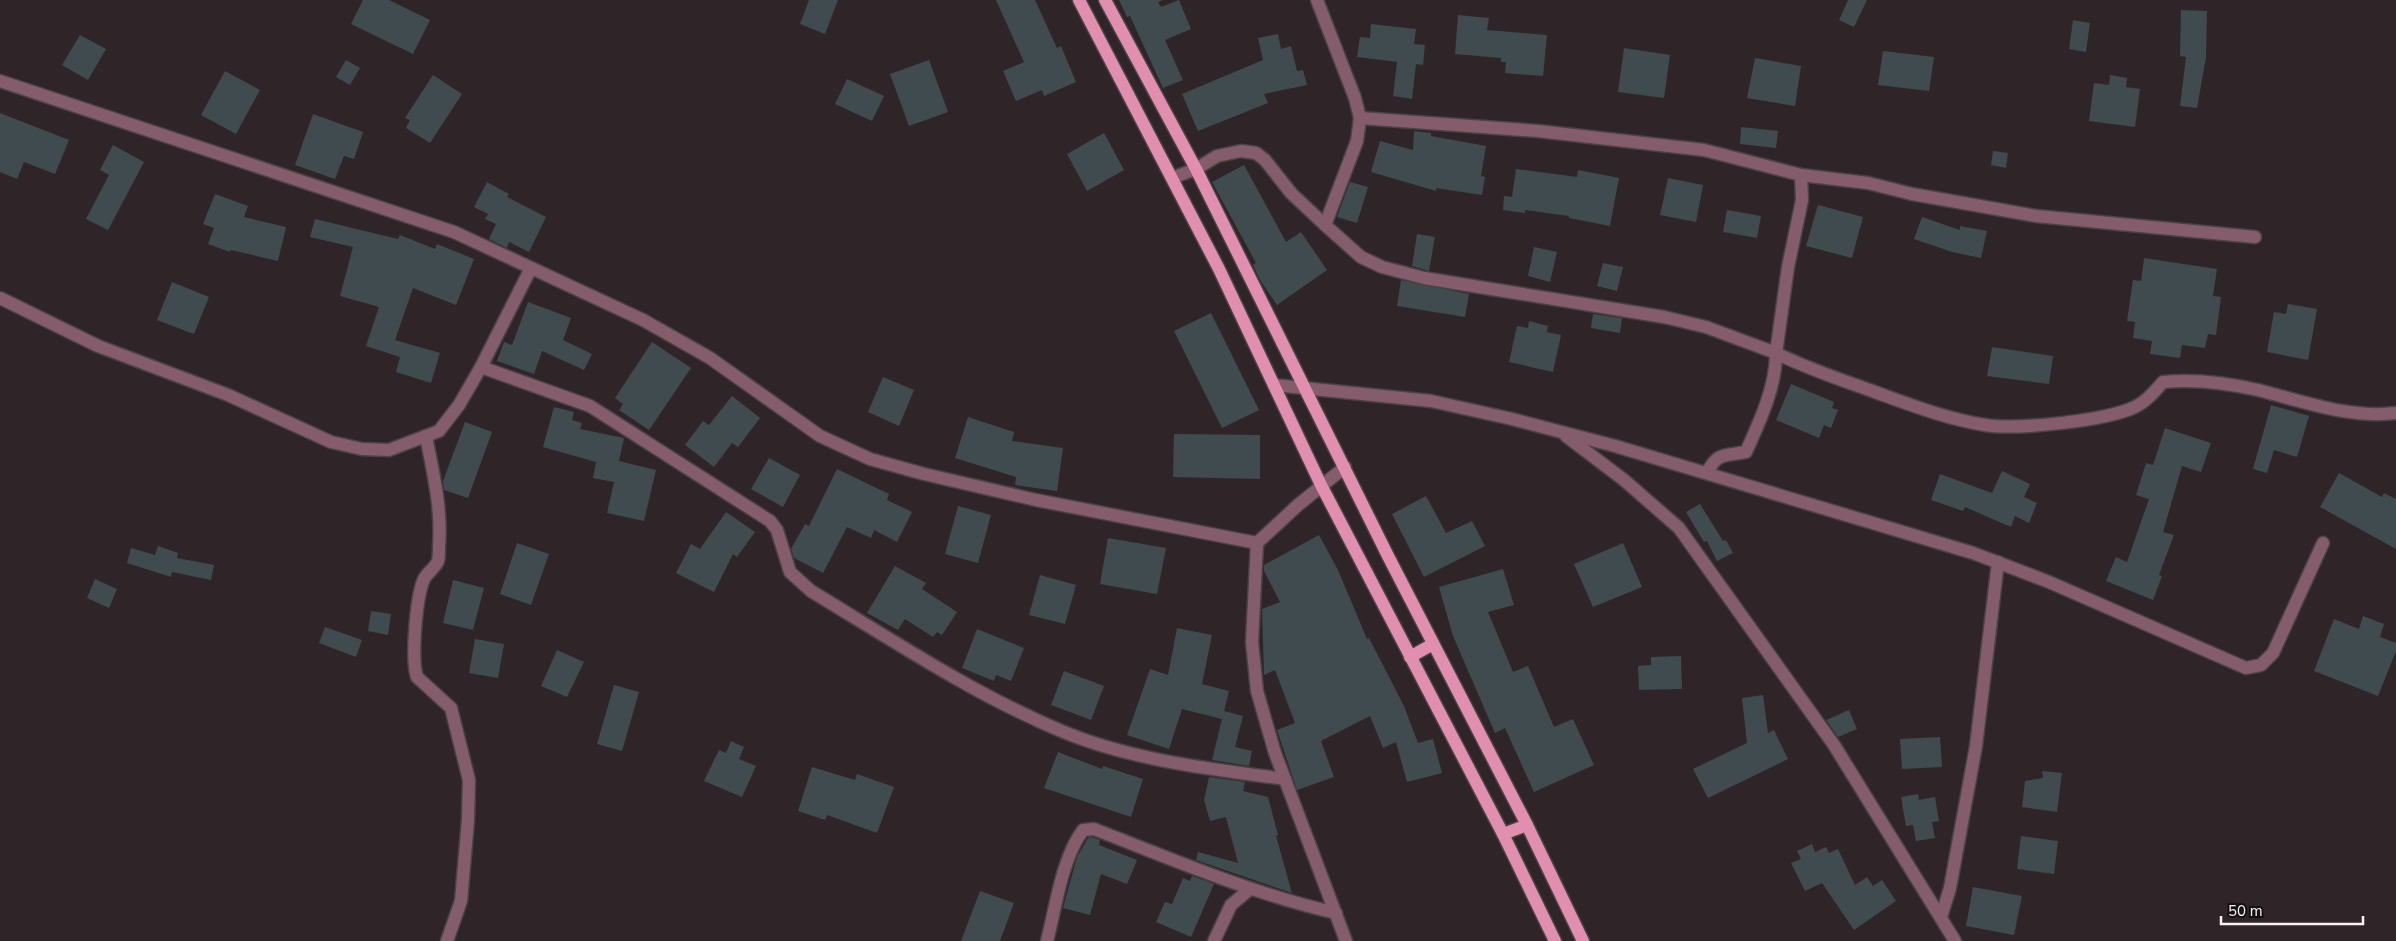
<svg xmlns="http://www.w3.org/2000/svg" width="2396" height="941" font-family="'Nunito Sans',sans-serif">
	<style>
		.building { fill: #3f4b4e }
		.lines { fill: none; stroke-linecap: round; stroke-linejoin: round }
		.minor-casing { stroke: #4b4246; stroke-width: 15 }
		.major-casing { stroke: #4b4246; stroke-width: 15 }
		.minor { stroke: #855c6b; stroke-width: 12 }
		.major { stroke: #e28eae; stroke-width: 12 }
	</style>
	<rect width="100%" height="100%" fill="#2f2529"/>
	<!-- building -->
	<g class="building">
		<polygon points="363,0 389,0 430,20 413,54 351,24"/>
		<polygon points="809,0 838,0 825,34 800,24"/>
		<polygon points="996,0 1035,0 1057,48 1061,46 1076,82 1044,96 1042,90 1016,101 1003,71 1024,62"/>
		<polygon points="1119,0 1163,0 1158,2 1161,7 1179,0 1191,29 1165,40 1183,80 1163,88 1130,16 1127,17"/>
		<polygon points="1848,0 1867,0 1854,27 1839,20"/>
		<polygon points="2181,10 2207,11 2206,57 2197,108 2180,106 2186,57 2180,56"/>
		<polygon points="1458,15 1489,18 1487,30 1547,35 1543,76 1505,73 1506,62 1501,62 1501,58 1455,54"/>
		<polygon points="2073,20 2090,23 2086,52 2069,49"/>
		<polygon points="1371,24 1416,29 1414,44 1425,45 1423,65 1416,64 1412,99 1393,96 1397,62 1357,57 1360,37 1370,38"/>
		<polygon points="1278,34 1281,49 1291,46 1297,71 1303,70 1307,85 1264,94 1268,103 1198,131 1182,94 1263,60 1258,38"/>
		<polygon points="80,35 106,49 88,80 62,65"/>
		<polygon points="1624,48 1670,55 1664,98 1618,92"/>
		<polygon points="1883,51 1934,57 1929,91 1878,85"/>
		<polygon points="1755,58 1801,66 1795,106 1747,98"/>
		<polygon points="346,60 360,68 350,85 336,77"/>
		<polygon points="929,60 948,112 909,126 890,74"/>
		<polygon points="225,71 260,90 236,134 201,115"/>
		<polygon points="433,75 462,94 430,143 406,128 410,120 405,118"/>
		<polygon points="2110,75 2127,78 2126,87 2140,89 2135,127 2089,121 2094,83 2109,85"/>
		<polygon points="847,79 884,96 872,121 835,104"/>
		<polygon points="0,113 69,140 55,174 24,162 17,179 0,172"/>
		<polygon points="313,114 363,132 354,159 344,156 335,179 295,165"/>
		<polygon points="1741,127 1778,131 1776,148 1740,144"/>
		<polygon points="1414,131 1431,133 1431,136 1486,146 1481,176 1485,177 1482,195 1436,188 1436,191 1371,172 1380,141 1413,150"/>
		<polygon points="1104,133 1124,170 1087,191 1067,154"/>
		<polygon points="113,145 144,162 108,230 86,219 109,175 100,170"/>
		<polygon points="1993,151 2008,153 2006,168 1991,165"/>
		<polygon points="1244,165 1286,242 1301,232 1327,270 1277,305 1260,280 1253,265 1256,263 1212,182"/>
		<polygon points="1516,169 1577,177 1578,170 1619,178 1610,226 1569,218 1569,216 1525,210 1525,213 1503,210 1504,196 1512,197"/>
		<polygon points="1668,178 1703,185 1696,222 1660,215"/>
		<polygon points="487,182 509,194 507,197 546,217 529,252 509,242 507,248 489,239 496,224 485,219 488,214 474,207"/>
		<polygon points="1350,182 1368,187 1357,223 1337,217"/>
		<polygon points="215,194 248,206 244,217 286,227 278,261 231,250 230,252 208,244 214,228 203,224"/>
		<polygon points="1818,205 1863,217 1852,258 1806,246"/>
		<polygon points="1727,210 1761,216 1757,238 1723,232"/>
		<polygon points="1922,217 1960,230 1960,226 1987,231 1981,258 1952,252 1914,239"/>
		<polygon points="315,219 398,239 400,235 435,249 437,244 474,259 456,305 413,288 395,340 440,353 431,383 396,372 400,357 366,346 379,307 340,296 353,247 310,237"/>
		<polygon points="1417,234 1435,237 1429,271 1412,266"/>
		<polygon points="1534,247 1557,252 1550,282 1528,276"/>
		<polygon points="2144,258 2217,269 2213,296 2221,297 2216,335 2208,334 2205,348 2182,345 2180,358 2150,354 2152,341 2133,338 2135,322 2127,321 2133,280 2141,281"/>
		<polygon points="1603,263 1623,267 1617,291 1597,286"/>
		<polygon points="1401,280 1469,294 1465,317 1397,306"/>
		<polygon points="172,282 209,297 194,334 157,320"/>
		<polygon points="528,302 571,318 563,340 592,354 584,370 542,351 534,374 497,361 504,342 512,345"/>
		<polygon points="2288,304 2317,309 2308,360 2267,352 2274,312 2286,314"/>
		<polygon points="1211,313 1259,410 1222,428 1174,331"/>
		<polygon points="1593,314 1622,318 1620,333 1591,328"/>
		<polygon points="1529,321 1548,326 1547,332 1561,335 1553,372 1509,362 1517,326 1528,328"/>
		<polygon points="652,342 691,368 649,430 619,410 623,404 615,398"/>
		<polygon points="1992,347 2053,356 2049,384 1987,376"/>
		<polygon points="883,377 914,390 899,426 868,412"/>
		<polygon points="1791,384 1834,402 1832,408 1838,410 1831,428 1824,425 1819,438 1776,420"/>
		<polygon points="732,396 760,418 738,447 732,443 714,467 685,445 703,421 709,425"/>
		<polygon points="2271,405 2309,416 2297,457 2274,450 2267,473 2253,469"/>
		<polygon points="554,407 574,412 572,420 582,423 580,429 624,438 619,461 656,470 644,521 607,513 614,482 593,478 596,462 543,447"/>
		<polygon points="968,417 1014,432 1012,441 1063,448 1057,491 1015,485 1016,477 955,458"/>
		<polygon points="465,422 492,432 468,498 444,490 443,481"/>
		<polygon points="2165,428 2211,443 2201,472 2182,466 2163,532 2174,535 2159,575 2162,576 2153,600 2106,581 2116,557 2127,562 2149,499 2136,495 2146,463 2153,465"/>
		<polygon points="1174,434 1260,435 1260,479 1173,477"/>
		<polygon points="769,458 800,475 783,507 751,489"/>
		<polygon points="837,469 889,494 887,500 912,512 897,542 874,530 871,538 847,527 823,573 794,558 791,549 805,524 809,526"/>
		<polygon points="2002,471 2030,484 2024,497 2037,503 2029,523 2015,516 2011,527 1965,507 1963,511 1931,500 1940,474 1992,493"/>
		<polygon points="2339,473 2382,497 2384,493 2396,499 2396,549 2320,507"/>
		<polygon points="1426,496 1446,533 1472,521 1485,546 1424,577 1392,514"/>
		<polygon points="1700,504 1723,541 1726,540 1733,553 1717,561 1707,541 1704,542 1686,512"/>
		<polygon points="958,506 991,515 978,563 945,554"/>
		<polygon points="726,512 755,532 737,557 733,554 714,592 676,573 691,544 700,549"/>
		<polygon points="1319,535 1338,570 1367,639 1369,638 1404,706 1418,743 1433,739 1442,773 1407,782 1396,742 1383,748 1370,716 1321,741 1334,777 1297,790 1277,730 1295,723 1275,670 1264,675 1262,609 1280,602 1264,571 1264,565"/>
		<polygon points="1108,538 1166,548 1157,594 1100,584"/>
		<polygon points="517,543 549,554 531,605 500,594"/>
		<polygon points="1623,543 1642,587 1593,607 1574,564"/>
		<polygon points="158,546 178,553 177,558 214,565 211,580 172,572 171,577 127,563 131,548 155,555"/>
		<polygon points="895,566 926,583 922,589 957,612 942,635 937,632 933,637 905,619 898,630 867,613"/>
		<polygon points="1503,569 1514,605 1488,612 1513,672 1528,666 1554,727 1573,719 1594,765 1534,792 1505,728 1495,733 1453,636 1439,587"/>
		<polygon points="1040,575 1076,585 1065,624 1029,615"/>
		<polygon points="95,579 117,589 109,608 87,598"/>
		<polygon points="453,580 484,588 473,630 443,623"/>
		<polygon points="371,611 391,614 388,635 368,631"/>
		<polygon points="2363,616 2384,624 2380,637 2396,643 2396,651 2378,696 2314,671 2334,619 2359,629"/>
		<polygon points="325,627 362,640 356,657 319,643"/>
		<polygon points="1177,628 1212,635 1202,684 1229,691 1224,711 1243,716 1235,747 1252,751 1249,766 1212,760 1222,719 1182,709 1169,749 1127,735 1150,669 1168,675"/>
		<polygon points="977,629 1024,648 1011,681 996,675 994,681 962,668"/>
		<polygon points="475,639 504,644 498,678 469,673"/>
		<polygon points="557,650 584,662 567,697 541,686"/>
		<polygon points="1681,656 1682,689 1639,690 1638,666 1651,665 1651,657"/>
		<polygon points="1064,671 1104,686 1091,720 1051,705"/>
		<polygon points="614,685 639,692 622,751 597,744"/>
		<polygon points="1763,695 1768,733 1774,730 1788,759 1708,798 1693,769 1747,743 1742,698"/>
		<polygon points="1849,710 1857,729 1838,737 1826,720"/>
		<polygon points="1940,737 1942,767 1902,769 1900,739"/>
		<polygon points="731,741 744,747 739,759 756,766 742,797 704,781 719,750 726,753"/>
		<polygon points="1058,752 1102,769 1103,766 1143,779 1131,817 1044,788"/>
		<polygon points="812,767 855,780 857,774 894,787 877,833 827,815 825,820 798,811"/>
		<polygon points="2042,771 2062,773 2057,812 2022,807 2025,781 2043,778"/>
		<polygon points="1209,777 1245,782 1243,791 1268,797 1278,835 1276,836 1292,893 1196,860 1198,852 1238,863 1226,817 1210,821 1204,800"/>
		<polygon points="1918,794 1919,800 1935,797 1939,821 1932,822 1935,838 1916,841 1913,825 1906,826 1901,797"/>
		<polygon points="2021,836 2058,841 2054,874 2017,869"/>
		<polygon points="1091,837 1100,840 1099,845 1137,860 1127,884 1101,874 1090,915 1063,908 1077,857 1088,838"/>
		<polygon points="1812,844 1815,852 1826,847 1829,853 1838,849 1855,885 1867,877 1873,886 1882,880 1896,901 1854,930 1822,883 1805,891 1791,863 1801,859 1797,851"/>
		<polygon points="1192,876 1214,884 1191,937 1156,922 1165,902 1172,904 1183,878 1190,881"/>
		<polygon points="1973,887 2022,896 2014,935 1966,926"/>
		<polygon points="980,891 1014,903 1000,941 961,941"/>
	</g>
	<g class="lines">
		<!-- minor casing -->
		<g class="minor-casing">
			<g id="minor">
				<polyline points="1317,0 1355,98 1360,118 1357,141 1325,225"/>
				<polyline points="0,81 454,232 643,320 710,358 820,436 870,459 924,474 1036,500 1257,543 1298,505 1345,467"/>
				<polyline points="1360,118 1538,131 1704,150 1801,175 1868,183 1912,194 2036,216 2255,237"/>
				<path d="M1801 175 1802 200 1788 267 1776 353C1808 369 1842 380 1875 392 1911 405 1947 419 1985 425 2017 430 2105 421 2135 407 2147 401 2154 392 2163 382 2194 379 2227 383 2258 390 2302 401 2350 419 2396 413"/>
				<path d="M1172 178 1196 169 1217 156 1241 151 1256 153 1265 160 1291 193 1325 225 1361 257 1382 267 1424 278 1664 317 1706 327 1776 353C1776 387 1760 421 1746 452 1725 456 1717 452 1707 473"/>
				<path d="M531 268 481 367 590 406 770 521 777 530 790 572 811 591C892 640 972 693 1059 730 1129 760 1210 769 1285 779"/>
				<polyline points="0,298 98,346 228,395 331,442 362,449 389,450 439,431 459,405 481,367"/>
				<polyline points="1274,385 1431,401 1512,419 1615,446 1973,553 2049,582 2246,668 2261,665 2273,653 2323,543"/>
				<path d="M426 436C433 473 442 508 439 546 439 550 439 557 438 561 435 568 427 573 424 579 416 597 411 659 417 677L451 708 469 780 468 820 461 901 447 941"/>
				<polyline points="1566,436 1624,480 1679,528 1834,745 1955,941"/>
				<polyline points="1257,543 1252,642 1257,691 1275,753 1346,941"/>
				<polyline points="1941,917 1950,888 1976,746 1998,562"/>
				<path d="M1047 941C1056 906 1062 858 1083 830L1094 829C1174 860 1253 894 1336 913"/>
				<polyline points="1214,941 1231,905 1250,889"/>
			</g>
		</g>
		<!-- major casing -->
		<g class="major-casing">
			<g id="major">
				<polyline points="1079,0 1219,269 1321,485 1503,834 1555,941"/>
				<polyline points="1105,0 1196,169 1388,556 1527,825 1583,941"/>
				<polyline points="1410,657 1433,644"/>
				<polyline points="1503,834 1527,825"/>
			</g>
		</g>
		<!-- minor -->
		<use href="#minor" class="minor"/>
		<!-- major -->
		<use href="#major" class="major"/>
	</g>
	<!-- scale -->
	<path d="M2221 916v8h142v-8" fill="none" stroke="#faf3f5" stroke-width="2.5"/>
	<text x="2228" y="916" font-size="15" fill="#faf3f5" stroke="#141011" stroke-width="4" paint-order="stroke">50 m</text>
</svg>
